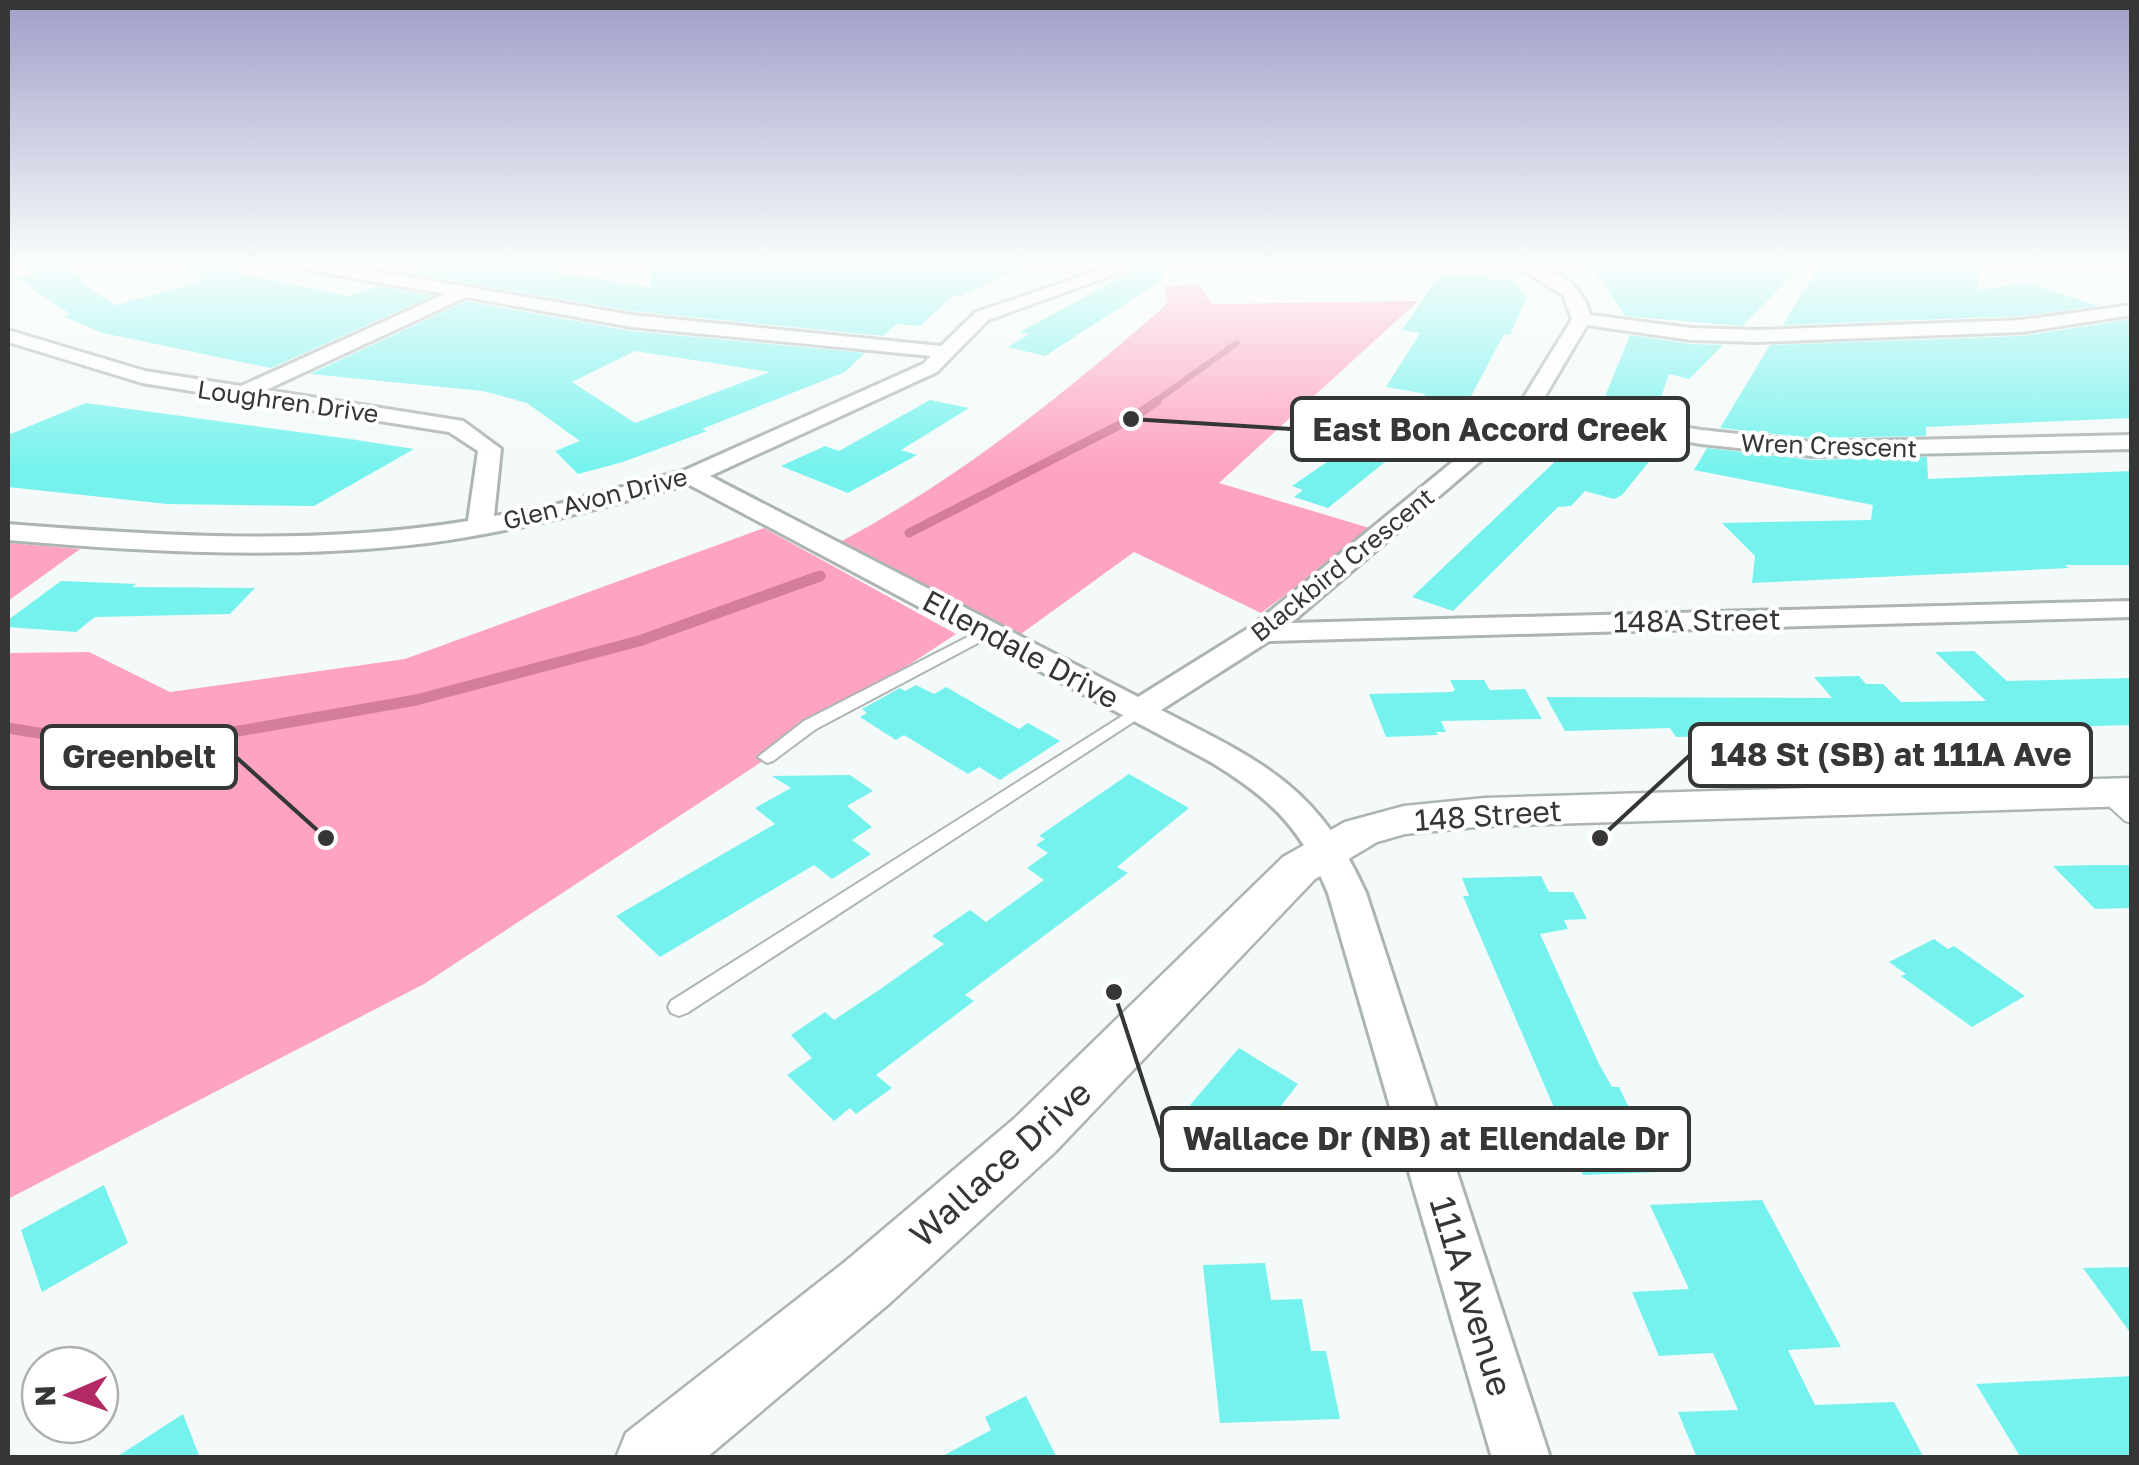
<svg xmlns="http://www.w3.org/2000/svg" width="2139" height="1465" font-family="'Golos Text',sans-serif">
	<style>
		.forest { fill: #fea3c0 }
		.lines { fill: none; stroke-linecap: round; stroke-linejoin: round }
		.stream-far2 { stroke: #d57e9b; stroke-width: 6 }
		.stream-far1 { stroke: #d57e9b; stroke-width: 9 }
		.stream { stroke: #d57e9b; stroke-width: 11 }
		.building { fill: #75f2ed; fill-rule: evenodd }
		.service-casing { stroke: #adb4b4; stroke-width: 4 }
		.minor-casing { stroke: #adb4b4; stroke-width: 6 }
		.tertiary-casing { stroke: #adb4b4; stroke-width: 5 }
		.service { fill: #fff; fill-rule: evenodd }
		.minor { fill: #fff; fill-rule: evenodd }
		.tertiary { fill: #fff; fill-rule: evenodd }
		.labels { text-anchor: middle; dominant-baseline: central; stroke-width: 8; stroke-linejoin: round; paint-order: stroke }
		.far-street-label { font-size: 25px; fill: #343736; stroke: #fff }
		.street-label { font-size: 30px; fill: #343736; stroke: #fff }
		.near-street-label { font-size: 35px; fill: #343736; stroke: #fff }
		.leader { fill: none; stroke: #343736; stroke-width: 4 }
		.callout-dot { fill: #343736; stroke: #fff; stroke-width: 4 }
		.callout { fill: #fff; stroke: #343736; stroke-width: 4 }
		.callout-label { font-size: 32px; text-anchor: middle; font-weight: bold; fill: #343736 }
	</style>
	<rect width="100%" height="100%" fill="#f3faf9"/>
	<!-- forest -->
	<g class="forest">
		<path d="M1198 284 1212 304 1418 301 1219 483 1373 529 1261 613 1134 552 1021 634 840 542C960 478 1067 392 1168 303L1163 286Z"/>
		<polygon points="764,528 956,634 424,984 8,1199 8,653 89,652 170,692 405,659"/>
		<polygon points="8,543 80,549 8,601"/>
	</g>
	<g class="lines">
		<!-- stream-far2 -->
		<polyline class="stream-far2" points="1153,403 1237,343"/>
		<!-- stream-far1 -->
		<g class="stream-far1">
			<polyline points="909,533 1131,419 1157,401"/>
			<polyline points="813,579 821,576"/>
		</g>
		<!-- stream -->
		<polyline class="stream" points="8,728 45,734 216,735 416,700 639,641 820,576"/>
	</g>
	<!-- building -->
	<g class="building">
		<polygon points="25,265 65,265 94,292 117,305 202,281 182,265 230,265 244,274 349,296 378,286 432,296 271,368 103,333 63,316 71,314 16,278 35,275"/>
		<polygon points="438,265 512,265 650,287 652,265 1026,265 959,297 952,296 920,326 896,324 883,336 632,311 413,274"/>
		<polygon points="1144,265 1158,265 1165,278 1045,356 1008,347 1029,334 1020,332"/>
		<polygon points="1590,265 1803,265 1742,326 1625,316"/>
		<polygon points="1819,265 1978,265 1979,290 2027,282 2099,306 2022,316 1783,325"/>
		<polygon points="1440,274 1485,274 1489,279 1513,280 1527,297 1510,335 1504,334 1469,400 1463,399 1328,508 1294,497 1303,490 1292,486 1426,394 1386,387 1420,333 1402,330"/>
		<path d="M466 301 631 331 865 353 845 372 702 429 707 431 623 462 578 474 555 451 580 441 527 403 483 391 310 374ZM635 351 770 372 635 423 572 382Z"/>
		<polygon points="2132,319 2132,418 1926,427 1926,436 1812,438 1720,428 1770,345 2022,336"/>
		<polygon points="1630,335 1691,344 1723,345 1689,379 1669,374 1654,418 1600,409"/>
		<polygon points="930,400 969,408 901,450 917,455 848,493 781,466 825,446 839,451"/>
		<polygon points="86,403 350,439 414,449 314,506 167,504 8,487 8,435"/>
		<polygon points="1592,428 1647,438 1643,450 1656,453 1622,495 1614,499 1585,491 1571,506 1558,507 1453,611 1412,597 1563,454 1577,458"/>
		<polygon points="1707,448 1812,460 1927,457 1928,479 2132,471 2132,565 2065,565 2069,568 1752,583 1755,556 1722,523 1871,520 1873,505 1694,470"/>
		<polygon points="61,581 136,584 132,587 255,588 230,614 95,617 76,632 8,627 8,620"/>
		<polygon points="1974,651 2007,681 2132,678 2132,725 1676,737 1670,728 1565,731 1546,697 1832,698 1814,677 1859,676 1866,684 1883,684 1901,702 1986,701 1935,652"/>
		<polygon points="1450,680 1484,680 1490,690 1525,689 1542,719 1441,721 1446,732 1436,732 1438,735 1386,737 1369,694 1452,692 1455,690"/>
		<polygon points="916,685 934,694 946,687 1019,729 1028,723 1060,741 1000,780 979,767 968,774 904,735 896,740 860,717 867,713 862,709 900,688 905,691"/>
		<polygon points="1129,774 1189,808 1117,867 1128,873 965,995 974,1001 876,1075 892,1088 856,1114 850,1108 834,1121 787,1075 812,1058 791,1035 825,1012 834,1020 879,990 944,944 932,936 970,910 986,922 1044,880 1027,868 1048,853 1036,845 1045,839 1039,836"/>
		<polygon points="850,775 873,791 847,806 872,827 852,840 871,854 832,879 814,865 660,957 616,916 775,824 755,808 791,788 772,776"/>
		<polygon points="2093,865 2132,865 2132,908 2095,909 2053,866"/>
		<polygon points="1541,876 1549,892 1573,892 1587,919 1564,920 1568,929 1540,934 1599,1064 1612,1087 1619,1087 1660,1172 1583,1175 1463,896 1469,896 1462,878"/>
		<polygon points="1934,939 1948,949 1954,946 2025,996 1972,1027 1901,976 1906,974 1889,962"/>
		<polygon points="1239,1048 1298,1084 1251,1144 1245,1141 1232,1158 1183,1125 1196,1109 1190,1105"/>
		<polygon points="104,1185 128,1243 42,1292 21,1230"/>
		<polygon points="1762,1200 1841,1347 1788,1350 1815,1405 1894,1402 1924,1458 1697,1458 1678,1412 1738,1410 1713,1353 1659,1356 1632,1292 1689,1289 1650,1205"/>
		<polygon points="1265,1263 1271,1300 1302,1299 1311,1351 1326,1351 1340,1419 1220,1423 1203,1265"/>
		<polygon points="2132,1267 2132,1335 2083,1268"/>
		<polygon points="2132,1376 2132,1456 2021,1458 1976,1384"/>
		<polygon points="1026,1396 1057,1458 939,1458 991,1430 985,1417"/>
		<polygon points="183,1414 200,1458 115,1458"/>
	</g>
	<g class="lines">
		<!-- service casing -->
		<g class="service-casing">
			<g id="service">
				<polygon points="987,627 995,632 993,635 816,729 773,761 767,763 758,757 804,721"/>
				<polygon points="1138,706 1144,707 1147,711 1144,715 687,1013 679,1016 671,1013 668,1007 671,1001"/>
				<polygon points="2106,787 2113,789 2132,806 2132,823 2125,821 2099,797 2097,793"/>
			</g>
		</g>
		<!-- minor casing -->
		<g class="minor-casing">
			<path id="minor" d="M300 265H338L632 315 941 346 976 312 1115 265H1140L988 320 937 372 710 476 1138 697 1252 626 1516 410 1572 319 1563 295 1515 265C1547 265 1582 280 1590 315L1691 328 1757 330 2022 320 2132 305V315L2022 332 1757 342 1691 340 1587 325 1541 403 1701 430 1812 442 2132 435V449L1812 456 1701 444 1535 414 1291 623 2132 601V617L1269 641 1161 710C1261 761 1318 786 1366 893L1550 1458H1492L1328 893C1301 827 1271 799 1211 762L688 484C602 507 516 532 427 543 287 560 148 552 8 540V524C162 536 314 546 468 521L478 451 449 432 142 383 8 342V330L145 371 241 386 445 294 308 270ZM466 297 632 327 931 356 923 364 683 471 536 510 494 516 501 449 463 421 266 390Z"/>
		</g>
		<!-- tertiary casing -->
		<g class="tertiary-casing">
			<polygon id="tertiary" points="2132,778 2132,806 1485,826 1405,834 1377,842 1315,879 1055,1152 890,1303 706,1458 616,1458 626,1433 846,1261 1015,1118 1283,857 1345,822 1404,806 1485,798"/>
		</g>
		<!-- service -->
		<use href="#service" class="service"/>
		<!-- minor -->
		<use href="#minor" class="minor"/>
		<!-- tertiary -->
		<use href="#tertiary" class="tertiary"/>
	</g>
	<!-- sky -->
	<linearGradient id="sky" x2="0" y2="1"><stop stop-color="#a09ec9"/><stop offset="0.56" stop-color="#fafdfc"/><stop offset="1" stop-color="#fafdfc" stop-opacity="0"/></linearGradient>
	<rect width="2139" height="470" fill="url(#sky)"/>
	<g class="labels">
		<!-- far-street labels -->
		<g class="far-street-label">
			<text transform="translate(288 401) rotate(8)">Loughren Drive</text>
			<text transform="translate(1829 445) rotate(2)">Wren Crescent</text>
			<text transform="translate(595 498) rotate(-14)">Glen Avon Drive</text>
			<text transform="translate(1342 564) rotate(-39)">Blackbird Crescent</text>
		</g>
		<!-- street labels -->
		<g class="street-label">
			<text transform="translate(1697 620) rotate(-1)">148A Street</text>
			<text transform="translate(1021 649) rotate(28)">Ellendale Drive</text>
			<text transform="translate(1488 815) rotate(-4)">148 Street</text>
		</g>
		<!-- near-street labels -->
		<g class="near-street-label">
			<text transform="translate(1000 1163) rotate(-42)">Wallace Drive</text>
			<text transform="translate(1472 1296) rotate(73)">111A Avenue</text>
		</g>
	</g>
	<!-- callouts -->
	<path class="leader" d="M1131 419L1292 429M1600 838L1690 755M326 838L236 757M1114 992L1162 1139"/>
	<g class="callout-dot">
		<circle cx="1131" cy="419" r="10"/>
		<circle cx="1600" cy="838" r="10"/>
		<circle cx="326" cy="838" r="10"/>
		<circle cx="1114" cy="992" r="10"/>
	</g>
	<g class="callout">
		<rect x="1292" y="398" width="396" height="62" rx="10"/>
		<rect x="1690" y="724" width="401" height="62" rx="10"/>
		<rect x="42" y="726" width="194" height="62" rx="10"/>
		<rect x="1162" y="1108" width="527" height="62" rx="10"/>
	</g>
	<g class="callout-label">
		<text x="1490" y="441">East Bon Accord Creek</text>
		<text x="1891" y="766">148 St (SB) at 111A Ave</text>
		<text x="139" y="768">Greenbelt</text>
		<text x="1426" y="1150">Wallace Dr (NB) at Ellendale Dr</text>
	</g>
	<!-- border -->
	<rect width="2139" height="1465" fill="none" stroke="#343736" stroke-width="20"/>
	<!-- north arrow -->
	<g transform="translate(70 1395) rotate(268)"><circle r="48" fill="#ffffff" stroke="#aeafaf" stroke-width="2.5"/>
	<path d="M0-8L18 38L0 25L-18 38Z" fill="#b32966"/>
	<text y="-15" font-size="28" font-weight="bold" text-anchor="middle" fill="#343736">N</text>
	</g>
</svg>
